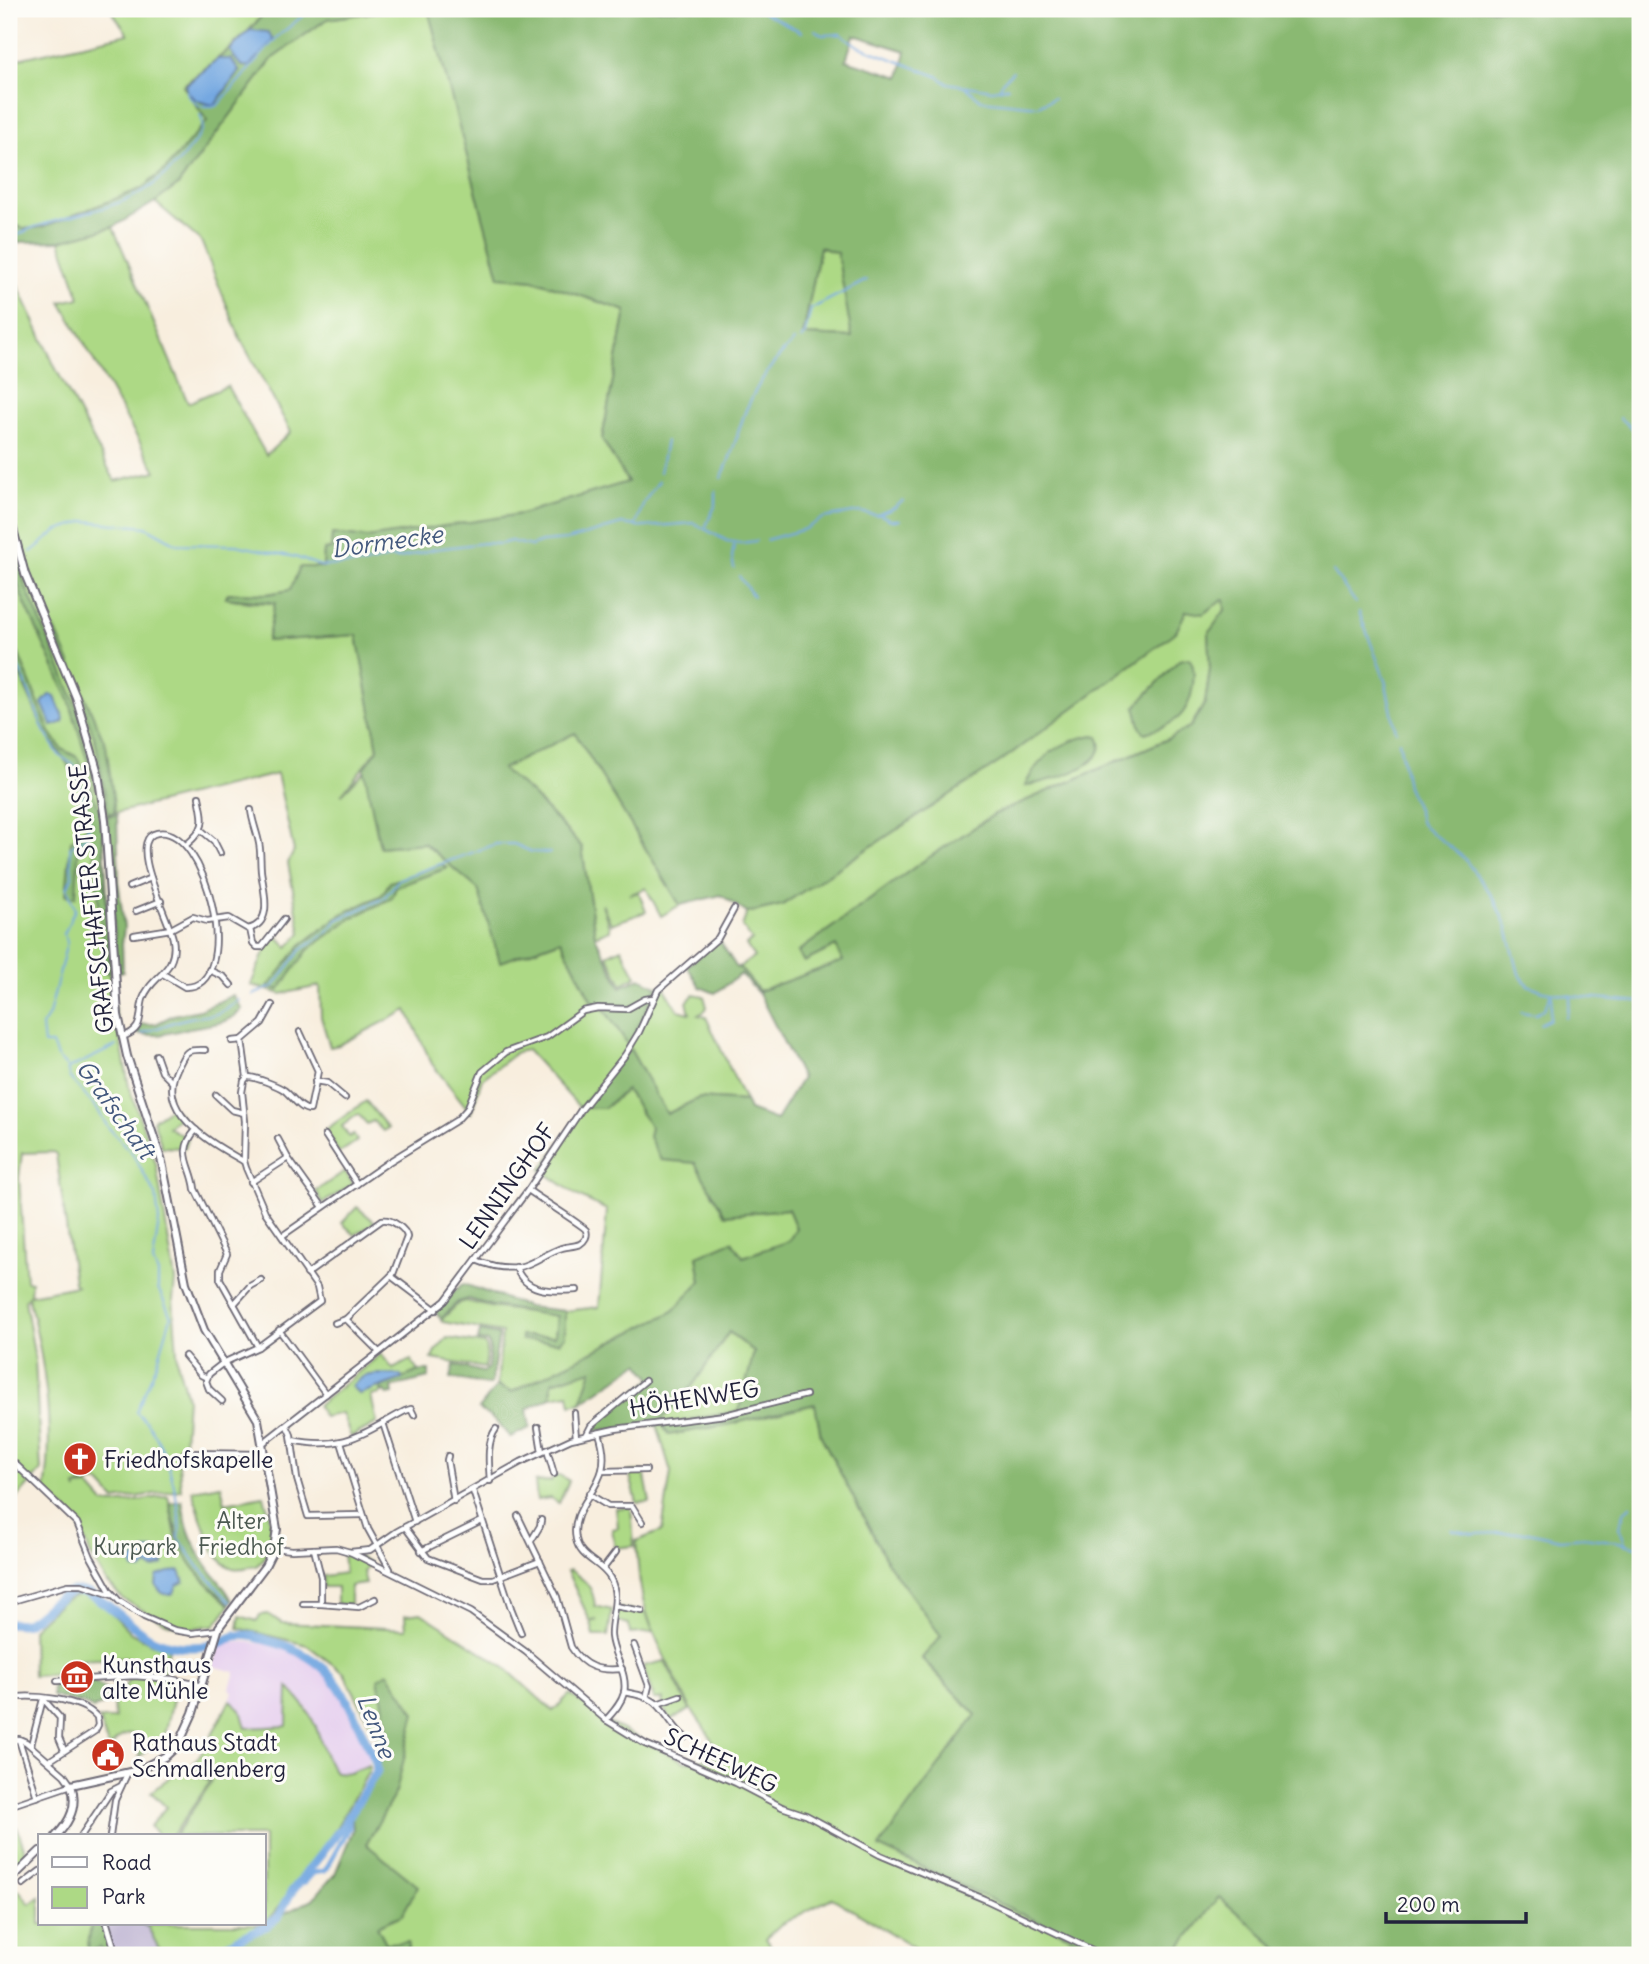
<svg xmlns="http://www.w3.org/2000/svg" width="1649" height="1964" font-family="Delius,sans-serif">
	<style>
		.built { fill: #e7d2ef }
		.industrial { fill: #c8bfd8 }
		.green { fill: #add985; stroke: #687e60; stroke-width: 2; fill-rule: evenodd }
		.forest { fill: #8ab972; stroke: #566e56; stroke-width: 2; fill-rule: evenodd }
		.water { fill: #75a8e1; stroke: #4c658e; stroke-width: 2 }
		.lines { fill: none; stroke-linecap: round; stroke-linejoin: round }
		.stream { stroke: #75a8e1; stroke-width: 2 }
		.canal { stroke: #75a8e1; stroke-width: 5 }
		.river { stroke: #75a8e1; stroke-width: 9 }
		.minor-casing { stroke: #6d6974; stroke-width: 8 }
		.tertiary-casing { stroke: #6d6974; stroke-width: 10 }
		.minor { stroke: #fff; stroke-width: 4.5 }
		.tertiary { stroke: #fff; stroke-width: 6 }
		.labels { text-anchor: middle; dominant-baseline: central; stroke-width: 6; stroke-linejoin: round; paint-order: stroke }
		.street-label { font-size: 23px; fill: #22223b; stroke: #fdfcf7 }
		.poi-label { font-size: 23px; fill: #22223b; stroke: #fdfcf7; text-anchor: start }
		.park-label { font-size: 23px; fill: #4c5951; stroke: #fdfcf7 }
		.water-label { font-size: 24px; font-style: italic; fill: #43587d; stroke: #fdfcf7 }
	</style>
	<rect width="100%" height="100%" fill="#fdfcf7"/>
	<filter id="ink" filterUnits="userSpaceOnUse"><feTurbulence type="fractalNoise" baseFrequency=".0143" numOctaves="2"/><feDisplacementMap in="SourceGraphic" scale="14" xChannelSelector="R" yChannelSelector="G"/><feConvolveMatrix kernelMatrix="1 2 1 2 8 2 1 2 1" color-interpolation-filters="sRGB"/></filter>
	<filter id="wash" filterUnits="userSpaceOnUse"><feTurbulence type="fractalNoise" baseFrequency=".00686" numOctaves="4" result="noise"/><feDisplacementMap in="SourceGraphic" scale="28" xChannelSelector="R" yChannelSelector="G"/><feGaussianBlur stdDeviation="1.57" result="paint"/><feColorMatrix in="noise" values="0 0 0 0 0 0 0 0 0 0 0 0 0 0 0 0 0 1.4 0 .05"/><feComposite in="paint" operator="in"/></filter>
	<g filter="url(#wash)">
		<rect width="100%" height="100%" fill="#f8eede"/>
		<!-- built -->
		<polygon class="built" points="240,1641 285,1646 305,1657 326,1675 351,1713 366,1748 369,1765 350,1773 335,1772 328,1764 315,1723 308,1709 289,1688 287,1726 246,1728 241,1710 230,1700 233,1692 230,1688 235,1672 213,1666 220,1643"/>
		<!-- industrial -->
		<polygon class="industrial" points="105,1924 142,1924 148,1927 162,1955 107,1955 110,1949"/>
		<!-- green -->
		<g class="green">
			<path d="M110 9H267C243 40 214 62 183 85L208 121 165 170 141 189 43 227 24 229 9 222V61L128 34Z"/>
			<path d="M397 9H428L499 276 534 280 626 311 602 439 628 482 521 514 396 535 367 538 332 534 331 549 324 550 323 567 290 590 267 594 228 593 226 598 248 602 275 603 268 641 357 635 378 749 341 795 365 771 380 847 424 843 478 889 501 962 561 940 594 1006H602L629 1045 657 986 664 987 678 1010 690 1013 687 1002 694 994 704 996 707 1007 704 1012 698 1015 706 1017 745 1101 699 1098 667 1114 630 1049 580 1108 527 1050 517 1052 482 1079 471 1113 432 1064 407 1010 339 1045 330 1047 321 1017 320 986 281 994 251 985 263 955 275 934 288 947 301 933 288 863 294 851 277 774 103 816 112 993 129 1087 156 1164 175 1280 173 1300 178 1365 187 1398 184 1443 178 1451 181 1490 115 1500 99 1482 76 1486 77 1491V1487L89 1486 104 1503 116 1504 168 1496 176 1537 203 1579 230 1605 215 1625 186 1629 166 1623 123 1599 106 1581 90 1553 78 1521 45 1490C55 1429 44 1356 28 1296L25 1300 35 1360 41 1471 9 1507V266L55 367 115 481 156 471 61 302 80 298 60 241 113 227 188 403 227 386 266 455 291 432 240 338 201 241 155 202 178 185 273 58 327 19ZM447 868 396 887 392 898 351 918 307 950 301 945 342 914 382 895 390 882ZM53 1152 56 1154 74 1283 77 1286 30 1295 31 1282 26 1281 19 1178 22 1153Z"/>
			<polygon points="820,247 837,253 853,337 803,335"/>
			<polygon points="1224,598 1225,610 1208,634 1210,669 1205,703 1191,726 1168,739 995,814 919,864 798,952 804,962 836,946 843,961 759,991 739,967 754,957 746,945 752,940 742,926 747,913 782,905 1001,761 1175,632 1186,611"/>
			<polygon points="575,733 680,905 661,916 646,888 629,895 639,892 646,912 611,924 602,904 610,930 595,936 582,847 531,793 501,769"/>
			<polygon points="621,948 636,976 622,984 607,955"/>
			<polygon points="626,1090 638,1104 640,1113 651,1127 695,1163 725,1215 788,1209 796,1228 789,1241 743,1257 697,1256 701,1281 672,1312 512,1392 497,1386 502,1333 443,1322 441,1320 459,1303 466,1301 490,1307 557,1316 555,1336 521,1336 521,1340 565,1336 565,1311 599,1307 607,1210 578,1196 541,1170 585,1107 605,1108"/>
			<polygon points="366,1101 388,1128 383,1131 373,1121 367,1124 358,1114 342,1126 349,1137 353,1134 357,1141 339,1153 325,1130"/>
			<polygon points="172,1107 181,1116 168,1127 188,1139 185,1148 162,1147 153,1120"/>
			<polygon points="345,1171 353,1184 323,1203 316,1191"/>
			<polygon points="357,1207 375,1222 355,1235 342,1223"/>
			<path d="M729 1332 754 1352 739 1411 662 1425 669 1435 731 1424 815 1403 821 1436 889 1565 941 1636 922 1659 976 1715 1081 1940 1109 1955H927L832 1898 781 1924 765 1939 778 1955H390L408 1951 386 1943 377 1926 365 1844 396 1792 389 1674 379 1679 387 1722 385 1752 344 1673 307 1645 238 1628 240 1616 257 1621 260 1615 268 1614 282 1623 406 1629 405 1615 421 1613 503 1666 553 1711 570 1694 605 1721 685 1762 717 1757C715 1736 696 1720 687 1701 672 1672 656 1642 646 1611 639 1589 638 1565 636 1541L662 1531 671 1472 657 1425 693 1385Z"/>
			<polygon points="447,1338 484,1344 487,1348 485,1368 432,1359 435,1351"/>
			<polygon points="381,1354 393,1369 411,1360 419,1371 381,1387 380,1394 371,1396 377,1423 351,1437 342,1413 324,1417 317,1406"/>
			<polygon points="593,1369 581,1403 571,1405 569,1394 551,1397 552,1382"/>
			<polygon points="644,1471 650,1502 637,1503 629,1472"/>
			<polygon points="554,1476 561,1476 569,1481 559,1503 550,1498 537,1500 535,1482 551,1481"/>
			<path d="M221 1485 225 1503 264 1496C271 1521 281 1548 256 1566 249 1567 240 1570 233 1568 211 1564 199 1509 192 1490Z"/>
			<polygon points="631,1507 634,1546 615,1548 612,1529 618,1528 616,1508"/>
			<polygon points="348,1552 370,1563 363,1572 366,1584 350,1586 350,1604 337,1604 337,1587 323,1587 323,1576 345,1573 343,1553"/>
			<path d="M570 1570C585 1580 593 1586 595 1606L612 1610 608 1636H594L591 1622 597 1620 590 1621 567 1571Z"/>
			<path d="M80 1594 101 1602 131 1633 151 1643 169 1648 162 1678 177 1682 165 1735 139 1757 140 1735C124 1732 118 1737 109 1749L99 1719H115L112 1689H124L130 1676 128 1658 77 1660 76 1673 33 1676 32 1629 61 1602Z"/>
			<polygon points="618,1608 646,1613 653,1632 630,1634 629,1624 616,1621"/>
			<polygon points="665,1661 690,1710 671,1720 662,1706 663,1699 654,1699 643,1666"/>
			<path d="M288 1687C299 1699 309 1710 315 1725 322 1741 324 1759 335 1772L350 1773 369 1765V1771L314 1866 264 1924 202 1955H162L148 1927 142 1924H264V1836H175L212 1781 191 1767 207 1745 230 1700 241 1710 246 1728 287 1726Z"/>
			<polygon points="185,1765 210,1782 172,1836 159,1836 150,1826 166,1807 151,1792"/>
			<polygon points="17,1827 27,1857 11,1874 9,1829"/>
			<polygon points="9,1889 18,1889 30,1904 40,1896 40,1924 91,1924 87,1955 9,1955"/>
			<polygon points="1219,1897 1286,1955 1174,1955"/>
		</g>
		<!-- forest -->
		<g class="forest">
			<path d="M267 9H292L297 14 306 9H397L327 19 273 58 178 185 155 202 113 227 60 241 20 242 9 245V222L24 229 43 227 141 189 165 170 207 121 183 86 230 49 242 66H250L262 51 261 32 250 30ZM218 59H228L239 71 233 77 193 99 186 89V85Z"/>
			<path d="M428 9H1640V1955H1286L1219 1897 1174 1955H1109L879 1847 976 1715 922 1658 941 1636 889 1565 821 1436 815 1404 731 1424 669 1435 662 1425 739 1411 754 1352 729 1332 693 1385 657 1425 592 1431 610 1409 652 1379 639 1363 581 1403 592 1370 552 1382 551 1397 527 1409 530 1428 510 1437 496 1421 479 1409 497 1386 512 1392 672 1312 701 1281 697 1256 732 1241 743 1257 789 1241 796 1228 788 1209 725 1215 695 1163 661 1160 649 1137 651 1127C641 1114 636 1102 626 1090L604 1108H580L630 1049 667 1114 699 1098 745 1101 749 1110 776 1120 802 1078 759 994 741 974 715 993 700 987 687 966 719 940 737 968 739 967 759 991 843 961 836 946 804 962 798 952 919 864 995 814 1168 739 1191 726 1205 703 1210 669 1208 634 1225 610 1224 599 1203 614 1186 611 1176 632 1001 761 782 905 747 913 721 895 680 905 575 733 502 769 531 793 582 847 595 936 621 987 640 978 657 986 629 1046 602 1006H594L561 940 500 962 478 889 424 843 380 847 364 769 378 749 357 635 267 641 275 603 226 598 228 593 267 594 290 590 300 567H323L324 550 331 549 332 534 367 538 521 514 628 482 602 439 626 311 534 280 499 277ZM854 35 906 51 900 77 846 60ZM820 247 837 253 852 337 803 335Z"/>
			<polygon points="9,526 25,585 74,699 90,750 98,788 96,789 69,700 22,597 9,556"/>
			<polygon points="55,629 106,745 115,812 108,814 96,743 80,696 52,631"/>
			<polygon points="9,630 50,732 62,749 77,757 85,771 102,817 110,974 105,971 93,841 79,844 76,897 66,895 71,841 90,824 83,792 67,763 44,730 9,651"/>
			<path d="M1189 658C1195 666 1194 676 1193 685 1189 716 1174 725 1145 733L1141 729 1135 707 1179 660Z"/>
			<path d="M1093 735 1098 737C1115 766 1044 782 1025 786 1038 756 1061 741 1093 735Z"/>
			<polygon points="117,815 119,887 124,928 122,944 123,972 117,972 107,816"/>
			<polygon points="442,864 447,868 396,887 392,898 351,918 308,950 279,990 268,987 301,945 342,914 382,895 390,882"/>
			<path d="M233 995 242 1009C228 1026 206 1024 186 1029 170 1033 154 1038 137 1033L142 1024H156L173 1015 200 1010Z"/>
			<polygon points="464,1284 528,1307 565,1311 565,1336 559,1342 521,1340 521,1336 555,1336 557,1316 492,1306 469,1299 458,1302 441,1319 435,1311 461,1285"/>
			<polygon points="480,1331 499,1335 491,1383 488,1385 451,1378 454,1365 483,1372 488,1369 490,1347 487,1342 478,1341"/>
			<polygon points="419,1371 429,1371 429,1378 392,1387 393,1394 387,1395 386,1391 382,1392 381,1387"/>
			<path d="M182 1501C185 1523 193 1546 206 1564 214 1577 226 1587 232 1601L230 1605C190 1567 180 1558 170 1503Z"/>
			<polygon points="388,1673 415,1713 396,1792 366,1844 418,1886 402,1915 377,1926 386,1943 408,1942 408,1951 390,1955 202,1955 313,1899 335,1874 353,1830 351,1809 385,1752 387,1722 378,1679"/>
			<polygon points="93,1681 106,1690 110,1702 92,1709 84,1704 52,1696 53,1683 73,1684"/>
			<polygon points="91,1924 105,1924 110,1949 107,1955 100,1947 91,1953 91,1955 87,1955"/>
		</g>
		<!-- water -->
		<g class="water">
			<path d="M250 30 268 32 273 39C268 50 256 56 250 66 240 69 235 58 230 50Z"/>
			<path d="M218 59H231L239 71 215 105C202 103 188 100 186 85Z"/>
			<polygon points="50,694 55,697 64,718 63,722 52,726 42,703"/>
			<polygon points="377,1374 401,1375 402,1379 359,1394 351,1386 364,1376"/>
			<polygon points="145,1550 155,1550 165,1554 163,1565 153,1569 148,1566 141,1571 133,1569 131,1562"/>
			<path d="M180 1571 184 1582 177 1585 174 1593C165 1597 160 1593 156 1585L157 1576 169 1572Z"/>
		</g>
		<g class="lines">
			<!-- stream -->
			<g class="stream">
				<polyline points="757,9 802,32"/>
				<polyline points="815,30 822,35 841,34 858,46 937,76 947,83 965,86 981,100 1038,106 1054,98"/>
				<polyline points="967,86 992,90 1008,87"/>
				<polyline points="1000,89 1002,82 1013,71"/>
				<polyline points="187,91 188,96 199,106 217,106 277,37 311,9"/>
				<path d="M9 240C19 235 27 229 38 226 104 205 144 208 190 148 199 136 207 130 200 115"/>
				<polyline points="801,339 805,334 811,309 867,280"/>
				<polyline points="1619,418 1640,434"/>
				<polyline points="660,472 666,441"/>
				<path d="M721 478C733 456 737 432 746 410 757 384 774 360 794 341"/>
				<polyline points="881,515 891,520 900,520"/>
				<polyline points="635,526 644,502 659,481"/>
				<polyline points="706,526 716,504 716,491"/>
				<polyline points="766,540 805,529 823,518 859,512 877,515 894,508 903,501"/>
				<polyline points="734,545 732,557 734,568"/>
				<polyline points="9,550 10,550"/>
				<polyline points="31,552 58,530 86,521 146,527 177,544 236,545 295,557 321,566 365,564 388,558 400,558 435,549 484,543 500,544 511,541 531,546 542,542 567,540 622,524 644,527 694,523 727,541 741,543 756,541"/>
				<polyline points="1333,572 1356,603"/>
				<polyline points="739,576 753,596"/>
				<polyline points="1359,612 1385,680 1396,731"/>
				<path d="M9 644 14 661 22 674 44 731 59 755 75 766 89 821 87 836 70 847 72 877 67 888 75 909 64 934 67 942 49 1015 42 1026 44 1044H52L57 1057 66 1066 70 1078 98 1110 107 1126 132 1153 156 1195 159 1221 153 1262 158 1273V1288L171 1317 157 1364 136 1412C165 1434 183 1504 179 1538L198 1566 230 1602"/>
				<polyline points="1399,741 1407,786 1417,809 1421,824 1464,858 1494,899 1507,928 1519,974 1528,985 1544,991 1572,996 1640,1002"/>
				<polyline points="253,995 274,986 300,951 329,930 337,920 384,898 399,879 496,844 514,844 532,852 550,853"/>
				<polyline points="1521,1012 1536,1014 1545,1008 1551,993"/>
				<polyline points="1566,1017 1571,997"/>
				<polyline points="1540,1024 1550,1019 1552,996"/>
				<path d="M142 1033C156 1030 168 1023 181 1020 210 1012 211 1022 239 1000"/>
				<polyline points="68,1069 116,1046"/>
				<polyline points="1452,1530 1473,1534 1529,1532 1560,1539 1584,1537 1619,1542 1640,1548"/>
				<polyline points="1626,1545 1619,1527 1625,1511 1631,1505"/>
				<polyline points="235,1631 237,1635"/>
			</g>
			<!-- canal -->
			<polyline class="canal" points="299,1884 305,1882 313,1873 325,1871 349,1828 349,1816"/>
			<!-- river -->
			<path class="river" d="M9 1623 24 1624C40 1617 51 1600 68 1593 97 1581 132 1636 163 1643 180 1648 200 1648 217 1644 224 1643 229 1637 236 1636 248 1633 262 1639 273 1642 344 1662 347 1706 376 1762L377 1771 343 1826 290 1894 278 1917 268 1925 206 1955"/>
		</g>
	</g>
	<g filter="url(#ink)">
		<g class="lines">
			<!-- minor casing -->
			<g class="minor-casing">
				<g id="minor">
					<polyline points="201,830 214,841 220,853"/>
					<path d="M186 845C207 828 204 821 199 797"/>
					<polyline points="129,887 151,878"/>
					<polyline points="136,911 161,901"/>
					<polyline points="250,929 253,943 257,947 262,947 284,919"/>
					<path d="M134 935 171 929 193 917 207 921 229 918 248 929C275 923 263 889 261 871 260 861 261 852 259 843 257 832 252 821 251 810"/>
					<polyline points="209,970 224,977 231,985"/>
					<path d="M122 1037C145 1029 138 1017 143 999 150 976 179 972 173 939 170 920 125 839 157 833 207 823 245 988 185 987L163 974"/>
					<polyline points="232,1041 242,1040"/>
					<path d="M205 1050C184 1049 186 1052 177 1069 155 1113 212 1143 243 1161"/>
					<polyline points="156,1055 162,1072 171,1081"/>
					<path d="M247 1077C254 1076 278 1086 284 1090 293 1097 300 1110 310 1110L318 1071 300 1032"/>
					<polyline points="315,1081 327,1083 345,1098"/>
					<polyline points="216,1095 232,1110 244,1113"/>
					<path d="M196 1130C175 1153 193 1166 195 1189L227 1254 220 1270V1279L258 1347"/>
					<polyline points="325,1135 357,1184"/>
					<polyline points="278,1139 288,1158 323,1207"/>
					<polyline points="251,1182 288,1158"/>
					<polyline points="282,1236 387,1163 457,1120 467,1109 482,1072 506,1052 547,1037 583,1011 598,1008 627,1009 645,999 653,998"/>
					<path d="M476 1260C490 1266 504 1269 519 1267 533 1264 545 1254 559 1249 565 1246 573 1247 580 1244 585 1241 588 1236 586 1230 584 1226 536 1196 528 1190"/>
					<path d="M516 1267C525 1294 554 1291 577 1290"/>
					<path d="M307 1274 382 1220C391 1218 406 1229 407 1237L393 1274 346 1319 379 1352"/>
					<polyline points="391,1276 436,1310"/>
					<polyline points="234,1304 250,1286 261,1280"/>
					<polyline points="335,1323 346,1319"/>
					<polyline points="279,1330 326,1394"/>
					<polyline points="185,1356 201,1375 207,1378"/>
					<polyline points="222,1401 209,1389 206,1381 209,1374 223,1363 258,1347 320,1301 317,1287 265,1212 246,1168 244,1161 245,1121 242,1092 244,1081 247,1077 242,1040 262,1023 272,1005"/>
					<polyline points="574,1413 576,1438"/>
					<polyline points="383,1423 415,1522"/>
					<polyline points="287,1426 291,1435 297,1479 308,1516 363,1515"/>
					<polyline points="538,1427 542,1452"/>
					<path d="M599 1433C603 1445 605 1458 602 1470 596 1494 570 1511 576 1539 580 1559 601 1562 610 1578 621 1598 610 1616 611 1636 613 1657 628 1672 624 1693 621 1704 613 1712 606 1720"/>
					<polyline points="587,1434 591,1426 645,1381"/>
					<path d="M292 1440C343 1451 362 1434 405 1411L411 1409 414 1415"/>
					<polyline points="341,1442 368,1529 390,1569"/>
					<polyline points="263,1443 445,1301 528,1190 581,1110 625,1055 639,1032 658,990 718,938 734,909"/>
					<polyline points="547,1450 554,1474"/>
					<polyline points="185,1453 264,1454"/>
					<polyline points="448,1456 447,1460 454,1501"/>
					<polyline points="9,1458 77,1523 91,1557 110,1591 119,1601 144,1617 174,1630 192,1633 218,1630"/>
					<polyline points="602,1471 646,1470"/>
					<path d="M490 1481C489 1465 486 1442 496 1429"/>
					<polyline points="473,1491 511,1608 521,1633"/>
					<polyline points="589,1494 608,1506 632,1506 642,1522"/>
					<path d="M518 1516 557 1597 571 1647C584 1668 599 1671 622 1669"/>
					<polyline points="405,1527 428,1558 483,1579 493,1579 540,1561"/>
					<polyline points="531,1541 540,1526 541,1520"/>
					<polyline points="274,1548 292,1550 336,1548 350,1552 370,1550 396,1532 521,1462 571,1439 615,1429 725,1415 806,1395"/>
					<polyline points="421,1551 482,1521"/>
					<polyline points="350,1552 471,1612 526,1652 606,1720 645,1744 736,1783 782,1807 806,1815 880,1855 984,1899 1103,1955"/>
					<polyline points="603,1569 616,1552"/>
					<polyline points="9,1602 68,1585 82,1585 112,1595"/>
					<polyline points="303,1604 321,1604 321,1577 314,1549"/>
					<polyline points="321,1604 359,1607 375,1599"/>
					<polyline points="615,1606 642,1611"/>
					<polyline points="634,1645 649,1686 646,1698"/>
					<polyline points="57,1681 134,1676 172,1679 202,1686"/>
					<path d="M624 1692C635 1694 647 1696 656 1703 667 1713 673 1728 685 1737"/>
					<path d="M9 1698C31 1694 81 1698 97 1717L98 1725 95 1731 49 1761"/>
					<polyline points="44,1700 60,1718 59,1738 64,1750"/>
					<polyline points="657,1704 680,1696"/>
					<polyline points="19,1740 37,1797"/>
					<polyline points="9,1741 19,1739 26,1742 64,1775 71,1785 9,1806"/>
					<polyline points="31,1745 43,1699"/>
					<polyline points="81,1836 111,1791 121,1786"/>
					<polyline points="110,1836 115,1800 128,1772"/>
					<polyline points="23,1884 40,1871"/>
					<polyline points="107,1924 113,1944"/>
				</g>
			</g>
			<!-- tertiary casing -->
			<g class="tertiary-casing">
				<g id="tertiary">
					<path d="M9 514 25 574 76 697 98 773 105 820 118 1015 127 1056 162 1162 186 1283 204 1330 258 1420 277 1529 274 1548 265 1566 219 1627 193 1713 179 1744 166 1756 139 1770 71 1785C78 1805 71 1821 56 1836"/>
					<polyline points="9,1881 40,1851"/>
				</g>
			</g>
			<!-- minor -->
			<use href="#minor" class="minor"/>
			<!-- tertiary -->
			<use href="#tertiary" class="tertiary"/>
		</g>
	</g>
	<!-- icons -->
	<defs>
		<g id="church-disc" transform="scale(1.75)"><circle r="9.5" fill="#c8321e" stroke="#fdfcf7"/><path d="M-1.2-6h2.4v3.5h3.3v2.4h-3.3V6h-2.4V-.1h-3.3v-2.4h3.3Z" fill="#fff"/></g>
		<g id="museum-disc" transform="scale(1.75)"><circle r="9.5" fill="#c8321e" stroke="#fdfcf7"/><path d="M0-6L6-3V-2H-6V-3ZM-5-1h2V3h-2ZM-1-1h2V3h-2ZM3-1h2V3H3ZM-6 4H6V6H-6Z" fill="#fff"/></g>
		<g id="civic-disc" transform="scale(1.75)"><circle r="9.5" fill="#c8321e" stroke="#fdfcf7"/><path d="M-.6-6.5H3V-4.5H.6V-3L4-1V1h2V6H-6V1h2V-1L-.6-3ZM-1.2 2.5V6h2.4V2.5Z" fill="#fff"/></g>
	</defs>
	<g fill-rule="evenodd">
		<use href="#church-disc" x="80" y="1459"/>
		<use href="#museum-disc" x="77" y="1677"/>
		<use href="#civic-disc" x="108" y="1755"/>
	</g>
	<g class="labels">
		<!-- street labels -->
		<g class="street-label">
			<text transform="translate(91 899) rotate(-96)">GRAFSCHAFTER STRASSE</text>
			<text transform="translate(507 1186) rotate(-55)">LENNINGHOF</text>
			<text transform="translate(694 1398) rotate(-9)">HÖHENWEG</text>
			<text transform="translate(721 1760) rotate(25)">SCHEEWEG</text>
		</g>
		<!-- poi labels -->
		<g class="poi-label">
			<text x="104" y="1459">Friedhofskapelle</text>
			<text x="102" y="1664">Kunsthaus<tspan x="102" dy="26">alte Mühle</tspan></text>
			<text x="132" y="1742">Rathaus Stadt<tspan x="132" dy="26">Schmallenberg</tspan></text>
		</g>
		<!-- park labels -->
		<g class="park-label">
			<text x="241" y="1520">Alter<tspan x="241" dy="26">Friedhof</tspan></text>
			<text x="135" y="1546">Kurpark</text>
		</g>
		<!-- water labels -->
		<g class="water-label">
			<text transform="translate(387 541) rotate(-8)">Dormecke</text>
			<text transform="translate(116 1109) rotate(54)">Grafschaft</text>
			<text transform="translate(377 1726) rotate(69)">Lenne</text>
		</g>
	</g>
	<!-- margin -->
	<rect width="1649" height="1964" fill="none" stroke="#fdfcf7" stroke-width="35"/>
	<!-- legend -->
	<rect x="38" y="1834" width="228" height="91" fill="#fdfcf7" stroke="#a5a5ac" stroke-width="2"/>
	<rect x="52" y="1857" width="35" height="10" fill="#ffffff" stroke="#a5a5ac" stroke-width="2"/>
	<text x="102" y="1870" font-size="21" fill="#22223b">Road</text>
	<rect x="52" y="1887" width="35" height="21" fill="#add985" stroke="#a5a5ac" stroke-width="2"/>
	<text x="102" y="1904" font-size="21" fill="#22223b">Park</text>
	<!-- scale -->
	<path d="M1386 1912v10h140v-10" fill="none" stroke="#22223b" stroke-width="3.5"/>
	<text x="1397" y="1912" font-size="21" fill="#22223b" stroke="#fdfcf7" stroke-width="5" paint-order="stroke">200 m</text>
</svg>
